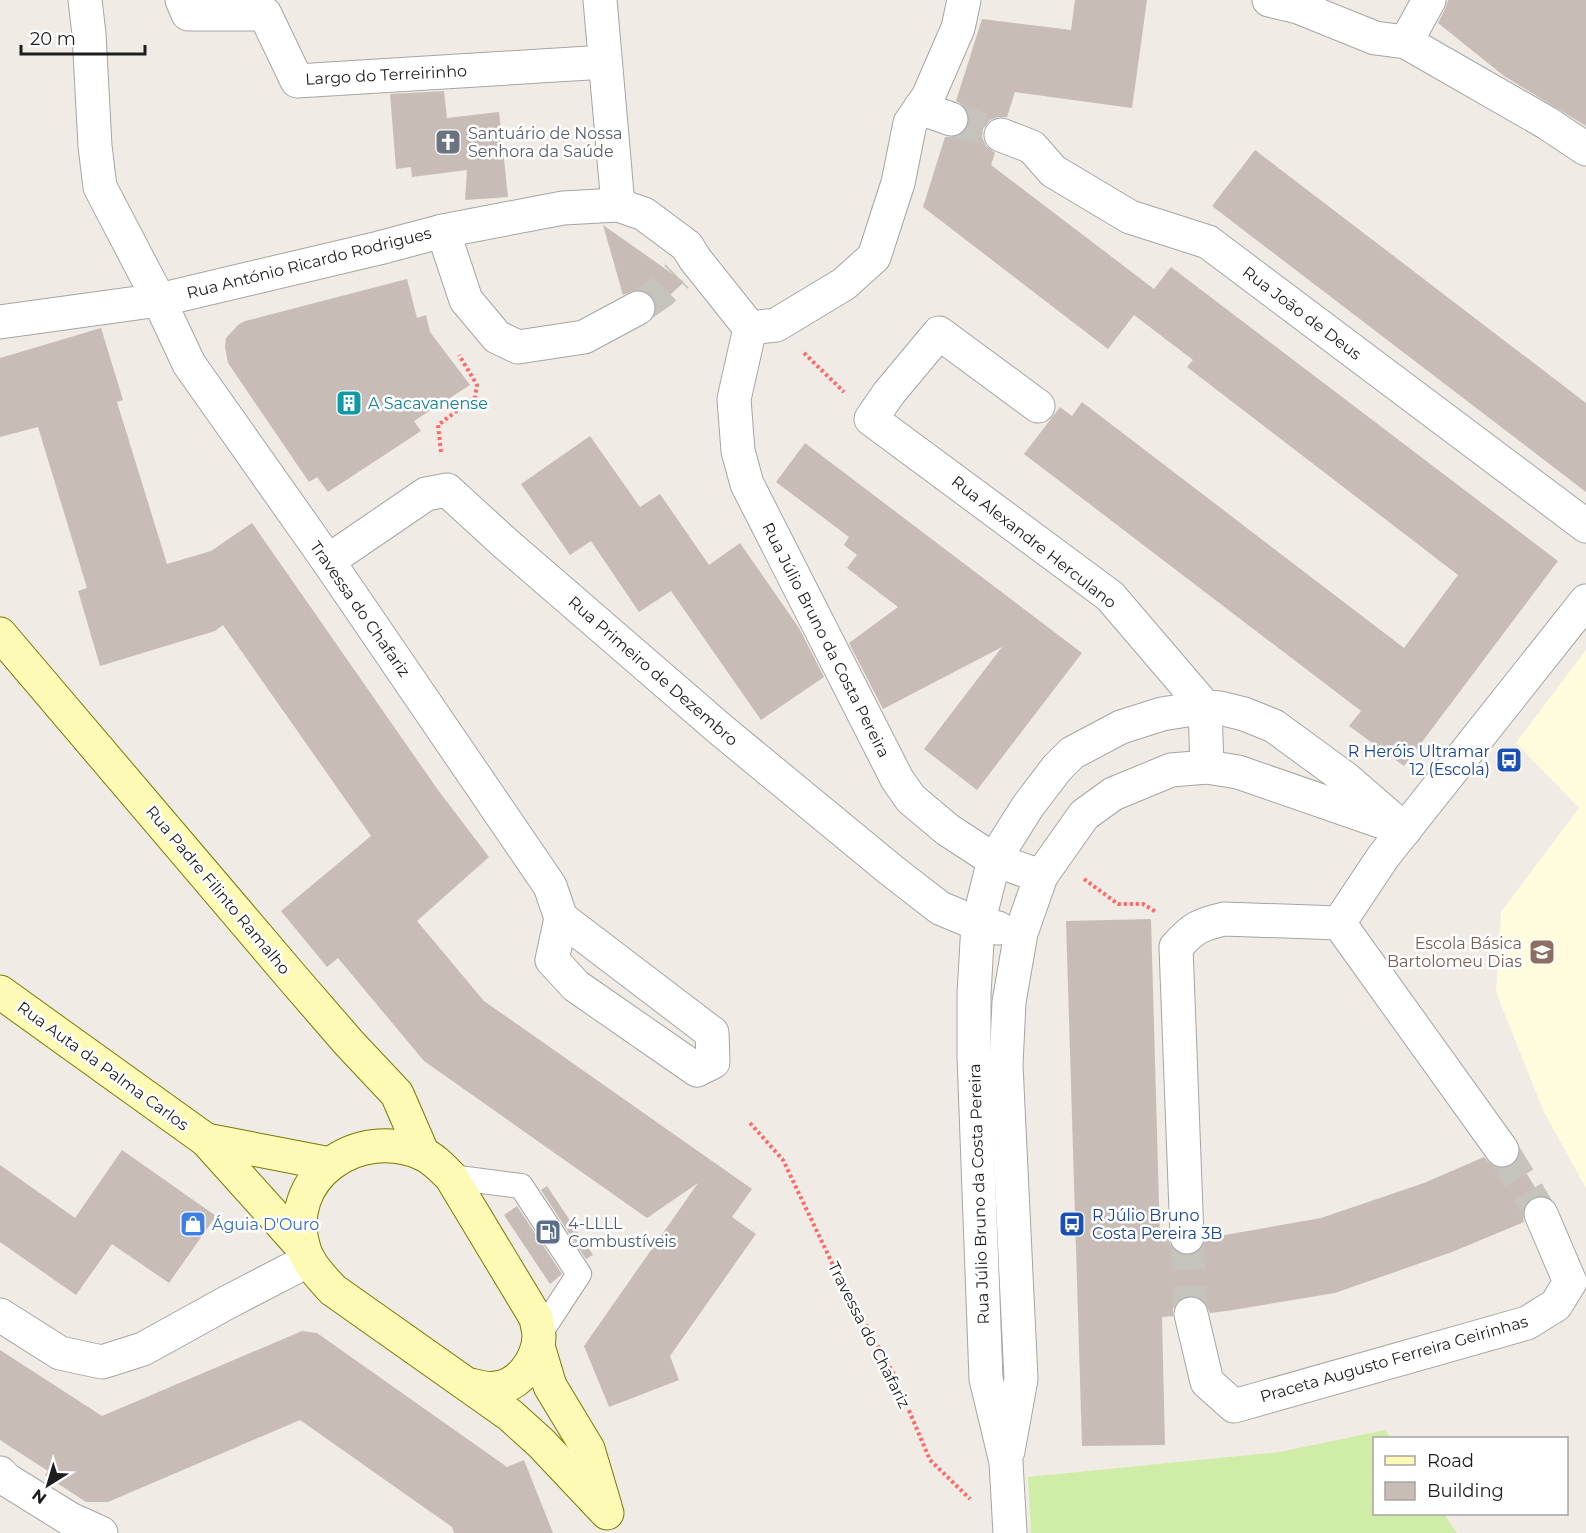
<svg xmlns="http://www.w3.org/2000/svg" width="1586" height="1533" font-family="Montserrat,sans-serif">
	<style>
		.education { fill: #fffcde }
		.grass { fill: #cfeda7 }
		.building { fill: #c8bcb7 }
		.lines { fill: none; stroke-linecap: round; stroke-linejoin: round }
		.street-tunnel { stroke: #c6c2bc; stroke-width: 33; stroke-dasharray: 33 16; stroke-linecap: butt }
		.lane-casing { stroke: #a5a5a5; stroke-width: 26 }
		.street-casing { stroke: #a5a5a5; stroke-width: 35 }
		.secondary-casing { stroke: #787b00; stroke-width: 35 }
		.path { stroke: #ff6866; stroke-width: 4; stroke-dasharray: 3 3; stroke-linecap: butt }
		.lane { stroke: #fff; stroke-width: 24 }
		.street { stroke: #fff; stroke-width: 33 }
		.secondary { stroke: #fdfab5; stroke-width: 33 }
		.labels { text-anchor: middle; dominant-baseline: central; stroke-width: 5; stroke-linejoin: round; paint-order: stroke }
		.street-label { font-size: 16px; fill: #1e1e1e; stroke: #fff }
		.worship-label { font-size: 16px; fill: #5b616d; stroke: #fff; text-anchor: start }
		.culture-label { font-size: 16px; fill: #0d838f; stroke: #fff; text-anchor: start }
		.transit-label { font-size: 16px; fill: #164399; stroke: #fff; text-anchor: end }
		.education-label { font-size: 16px; fill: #785e54; stroke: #fff; text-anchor: end }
		.service-label { font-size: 16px; fill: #4e5e75; stroke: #fff; text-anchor: start }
		.shop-label { font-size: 16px; fill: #366cbe; stroke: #fff; text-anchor: start }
	</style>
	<rect width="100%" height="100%" fill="#f0ebe4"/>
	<!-- education -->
	<polygon class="education" points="1586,650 1586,1188 1544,1112 1496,992 1501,912 1579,808 1516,743"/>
	<!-- grass -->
	<polygon class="grass" points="1385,1430 1391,1438 1374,1438 1374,1514 1444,1514 1457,1533 1031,1533 1028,1477 1280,1452"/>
	<!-- building -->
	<g class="building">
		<polygon points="1075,0 1147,0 1132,108 1015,92 1007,117 998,117 990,120 983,129 982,137 986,146 995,153 991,165 1154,289 1171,267 1558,561 1404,766 1349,726 1361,711 1024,454 1060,407 1072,416 1082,402 1404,648 1458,575 1187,367 1193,360 1134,315 1108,349 923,207 945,137 954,137 963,134 969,125 969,115 966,107 956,101 982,19 1071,30"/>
		<polygon points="1448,0 1586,0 1586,126 1504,76 1438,23 1445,9"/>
		<polygon points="444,91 447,118 499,112 508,197 465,200 467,170 412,177 411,167 396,169 390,94"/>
		<polygon points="1255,150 1586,403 1586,492 1212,206"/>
		<polygon points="603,225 684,282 657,307 654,299 647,292 638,289 623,295"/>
		<polygon points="407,279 417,318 426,315 430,332 470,385 414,421 421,431 328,492 317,477 309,482 228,363 225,347 226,338 238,325 245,321"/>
		<polygon points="101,328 123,400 117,402 167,564 211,551 252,523 438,790 489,857 417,921 484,1001 752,1189 732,1217 756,1234 670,1356 679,1380 609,1407 584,1346 698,1183 647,1218 424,1061 338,958 327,967 281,911 371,836 223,625 215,631 100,666 78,591 87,588 38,427 0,437 0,358"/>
		<polygon points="590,436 640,507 660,494 709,565 740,543 799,628 824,677 761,720 671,591 639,612 591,541 570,555 521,484"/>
		<polygon points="805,443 1082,653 977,790 924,749 1002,647 883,709 849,643 898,607 847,568 857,555 844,545 849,537 776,482"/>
		<polygon points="1151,919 1160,1239 1168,1238 1171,1246 1178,1253 1187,1256 1196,1253 1203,1246 1206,1236 1225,1235 1321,1218 1424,1183 1484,1157 1494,1167 1503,1169 1512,1166 1518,1159 1540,1196 1533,1197 1526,1203 1522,1212 1524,1222 1452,1252 1335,1293 1227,1311 1210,1313 1205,1302 1197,1296 1187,1296 1179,1300 1173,1308 1173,1316 1162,1317 1165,1445 1082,1446 1066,921"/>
		<polygon points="122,1150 216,1216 169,1283 112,1244 76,1295 0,1242 0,1165 75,1218"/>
		<polygon points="547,1186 593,1255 586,1259 541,1190"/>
		<polygon points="517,1206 562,1274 550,1284 504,1215"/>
		<polygon points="302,1331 317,1333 507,1467 524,1460 553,1533 454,1533 452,1527 300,1420 108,1502 86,1502 45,1475 48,1471 0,1440 0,1350 102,1416"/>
	</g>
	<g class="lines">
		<!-- street-tunnel -->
		<g class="street-tunnel">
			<polyline points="951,119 1001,135"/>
			<polyline points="638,308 661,292 677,276"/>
			<polyline points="1502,1150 1541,1214"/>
			<polyline points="1187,1237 1191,1314"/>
		</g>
		<!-- lane casing -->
		<g class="lane-casing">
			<polyline id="lane" points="451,1177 521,1186 579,1274 539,1335"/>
		</g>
		<!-- street casing -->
		<g class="street-casing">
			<g id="street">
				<polyline points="85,0 89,34 95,146 100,187 159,300 189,364 328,561 550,886 561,918 552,960 576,986 697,1070 713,1062 712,1033 561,918"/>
				<polyline points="182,0 188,14 265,14 297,81 605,62"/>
				<polyline points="600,0 618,205"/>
				<polyline points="1269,0 1298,7 1375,38 1406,42 1547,123 1586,149"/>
				<polyline points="1406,42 1429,0"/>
				<polyline points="920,108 951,119"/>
				<polyline points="1001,135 1032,147 1053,171 1130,217 1208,242 1586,526"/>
				<polyline points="443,231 466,300 497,337 518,347 584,337 638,308"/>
				<polyline points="0,322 159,300 379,248 443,231 563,208 618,205 644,214 687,246 695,259 750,328"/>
				<polyline points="750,328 734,399 738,451 747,484 897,779 911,799 948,830 994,860 1041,876"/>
				<polyline points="750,328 776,325 844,284 874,257 898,183 910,123 928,97 958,28 964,0"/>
				<polyline points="1038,406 939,333 889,393 871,419 1110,596 1205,707 1207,767"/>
				<polyline points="328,561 426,494 447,490 505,543 720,729 891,870 940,908 978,924 998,928"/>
				<polyline points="1339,923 1383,857 1586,601"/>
				<path d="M1187 1237 1176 947C1193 928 1199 925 1224 919L1339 923 1502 1150"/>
				<polyline points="1191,1314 1207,1382 1234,1406 1527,1323 1556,1305 1570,1282 1541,1214"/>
				<polyline points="0,1315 60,1353 102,1362 143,1349 228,1302 309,1260"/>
				<polyline points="1008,1451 1021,1379 1006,1065 1009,1002 1021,933 1041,876 1084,815 1113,794 1171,770 1207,767 1238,772 1388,824"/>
				<polyline points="0,1473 7,1480 70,1519 101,1533"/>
				<polyline points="1010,1533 1006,1462 986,1379 974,1056 974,994 978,924 994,860 1028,806 1057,768 1072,753 1121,727 1162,714 1205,707 1220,708 1244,714 1274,726 1345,778 1405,830"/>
			</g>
		</g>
		<!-- secondary casing -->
		<g class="secondary-casing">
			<g id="secondary">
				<polyline points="0,634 291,976 349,1043 397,1094 423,1154"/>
				<polyline points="0,992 206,1140 304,1249"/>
				<polyline points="206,1140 330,1164"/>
				<polyline points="538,1346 550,1386 588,1449 605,1506"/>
				<path d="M467 1384C476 1386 486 1390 496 1388 519 1386 538 1360 539 1337 539 1331 537 1324 536 1318L451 1177C443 1169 434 1159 423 1154 359 1125 282 1177 304 1249 309 1265 322 1278 333 1290L510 1415 541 1443 607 1513"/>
			</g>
		</g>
		<!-- path -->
		<g class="path">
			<polyline points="804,353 844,392"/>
			<polyline points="441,452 438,425 475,397 477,385 459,355"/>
			<polyline points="1084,879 1118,904 1143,904 1156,912"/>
			<polyline points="750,1123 783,1160 833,1265 893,1373 930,1460 970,1499"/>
		</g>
		<!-- lane -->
		<use href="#lane" class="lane"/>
		<!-- street -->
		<use href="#street" class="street"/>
		<!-- secondary -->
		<use href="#secondary" class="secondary"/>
	</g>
	<!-- icons -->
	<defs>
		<g id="church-square" transform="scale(1.35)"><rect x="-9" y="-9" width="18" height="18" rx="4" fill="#6b7280" stroke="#fff"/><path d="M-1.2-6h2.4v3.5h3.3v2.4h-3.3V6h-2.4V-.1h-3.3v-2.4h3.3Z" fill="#fff"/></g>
		<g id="building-square" transform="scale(1.35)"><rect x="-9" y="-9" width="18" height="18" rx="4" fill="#0f9aa8" stroke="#fff"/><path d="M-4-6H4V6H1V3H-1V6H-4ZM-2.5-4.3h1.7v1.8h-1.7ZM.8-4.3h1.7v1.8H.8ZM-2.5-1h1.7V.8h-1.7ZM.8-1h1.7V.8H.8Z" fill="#fff"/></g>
		<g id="bus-square" transform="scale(1.35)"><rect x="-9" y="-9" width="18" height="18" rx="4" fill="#1a4fb4" stroke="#fff"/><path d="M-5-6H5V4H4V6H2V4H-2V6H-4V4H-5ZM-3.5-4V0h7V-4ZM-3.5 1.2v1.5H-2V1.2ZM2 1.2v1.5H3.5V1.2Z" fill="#fff"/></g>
		<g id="school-square" transform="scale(1.35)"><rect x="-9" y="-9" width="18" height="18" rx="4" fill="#8d6e63" stroke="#fff"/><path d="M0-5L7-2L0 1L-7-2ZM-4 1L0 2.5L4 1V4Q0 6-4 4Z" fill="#fff"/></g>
		<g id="shop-square" transform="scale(1.35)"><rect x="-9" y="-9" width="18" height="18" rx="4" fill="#3f7fe0" stroke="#fff"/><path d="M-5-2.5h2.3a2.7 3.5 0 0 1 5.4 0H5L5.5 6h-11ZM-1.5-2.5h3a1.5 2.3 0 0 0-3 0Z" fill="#fff"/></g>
		<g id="fuel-square" transform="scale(1.35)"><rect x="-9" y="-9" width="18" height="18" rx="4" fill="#5c6f8a" stroke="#fff"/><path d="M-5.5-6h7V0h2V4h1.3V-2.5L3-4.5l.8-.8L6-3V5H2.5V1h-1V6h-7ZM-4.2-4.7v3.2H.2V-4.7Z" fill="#fff"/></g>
	</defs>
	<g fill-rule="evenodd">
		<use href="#church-square" x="448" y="142"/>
		<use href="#building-square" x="349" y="403"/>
		<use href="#bus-square" x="1509" y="760"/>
		<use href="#school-square" x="1542" y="952"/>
		<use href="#shop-square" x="193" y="1224"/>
		<use href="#bus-square" x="1072" y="1224"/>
		<use href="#fuel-square" x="548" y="1232"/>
	</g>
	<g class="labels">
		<!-- street labels -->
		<g class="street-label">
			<text transform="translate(386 75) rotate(-3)">Largo do Terreirinho</text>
			<text transform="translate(309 263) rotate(-14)">Rua António Ricardo Rodrigues</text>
			<text transform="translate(1302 313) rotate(37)">Rua João de Deus</text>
			<text transform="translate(1034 542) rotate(38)">Rua Alexandre Herculano</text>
			<text transform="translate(360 609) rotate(55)">Travessa do Chafariz</text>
			<text transform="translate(826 640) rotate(63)">Rua Júlio Bruno da Costa Pereira</text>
			<text transform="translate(653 671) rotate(41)">Rua Primeiro de Dezembro</text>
			<text transform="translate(218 890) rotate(50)">Rua Padre Filinto Ramalho</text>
			<text transform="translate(103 1066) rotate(36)">Rua Auta da Palma Carlos</text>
			<text transform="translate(979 1194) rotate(-92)">Rua Júlio Bruno da Costa Pereira</text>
			<text transform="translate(869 1335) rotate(63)">Travessa do Chafariz</text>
			<text transform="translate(1394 1359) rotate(-16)">Praceta Augusto Ferreira Geirinhas</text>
		</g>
		<!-- worship labels -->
		<g class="worship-label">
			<text x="468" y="133">Santuário de Nossa<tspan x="468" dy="18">Senhora da Saúde</tspan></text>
		</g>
		<!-- culture labels -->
		<g class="culture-label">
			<text x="368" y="403">A Sacavanense</text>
		</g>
		<!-- transit labels -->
		<g class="transit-label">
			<text x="1490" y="751">R Heróis Ultramar<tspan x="1490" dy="18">12 (Escola)</tspan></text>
			<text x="1092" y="1215" text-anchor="start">R Júlio Bruno<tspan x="1092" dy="18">Costa Pereira 3B</tspan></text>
		</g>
		<!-- education labels -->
		<g class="education-label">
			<text x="1522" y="943">Escola Básica<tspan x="1522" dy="18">Bartolomeu Dias</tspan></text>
		</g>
		<!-- service labels -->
		<g class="service-label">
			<text x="568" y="1223">4-LLLL<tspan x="568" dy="18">Combustíveis</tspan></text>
		</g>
		<!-- shop labels -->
		<g class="shop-label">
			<text x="212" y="1224">Águia D'Ouro</text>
		</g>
	</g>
	<!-- legend -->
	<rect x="1373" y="1437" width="195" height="78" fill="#ffffff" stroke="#a5a5a5" stroke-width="1.5"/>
	<rect x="1385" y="1456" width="30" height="9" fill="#fdfab5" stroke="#a5a5a5" stroke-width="1.5"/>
	<text x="1427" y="1467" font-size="18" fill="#1e1e1e">Road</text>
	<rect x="1385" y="1482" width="30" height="18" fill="#c8bcb7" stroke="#a5a5a5" stroke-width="1.5"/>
	<text x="1427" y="1497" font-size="18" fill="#1e1e1e">Building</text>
	<!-- north arrow -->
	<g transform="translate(48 1485) rotate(217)" stroke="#ffffff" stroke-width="4.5" paint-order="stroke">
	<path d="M0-4.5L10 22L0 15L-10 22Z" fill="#1e1e1e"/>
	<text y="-9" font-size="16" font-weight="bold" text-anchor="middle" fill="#1e1e1e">N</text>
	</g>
	<!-- scale -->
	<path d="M21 45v9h124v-9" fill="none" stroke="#1e1e1e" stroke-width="3"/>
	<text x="30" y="45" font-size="18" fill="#1e1e1e" stroke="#ffffff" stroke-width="4.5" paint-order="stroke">20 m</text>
</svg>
